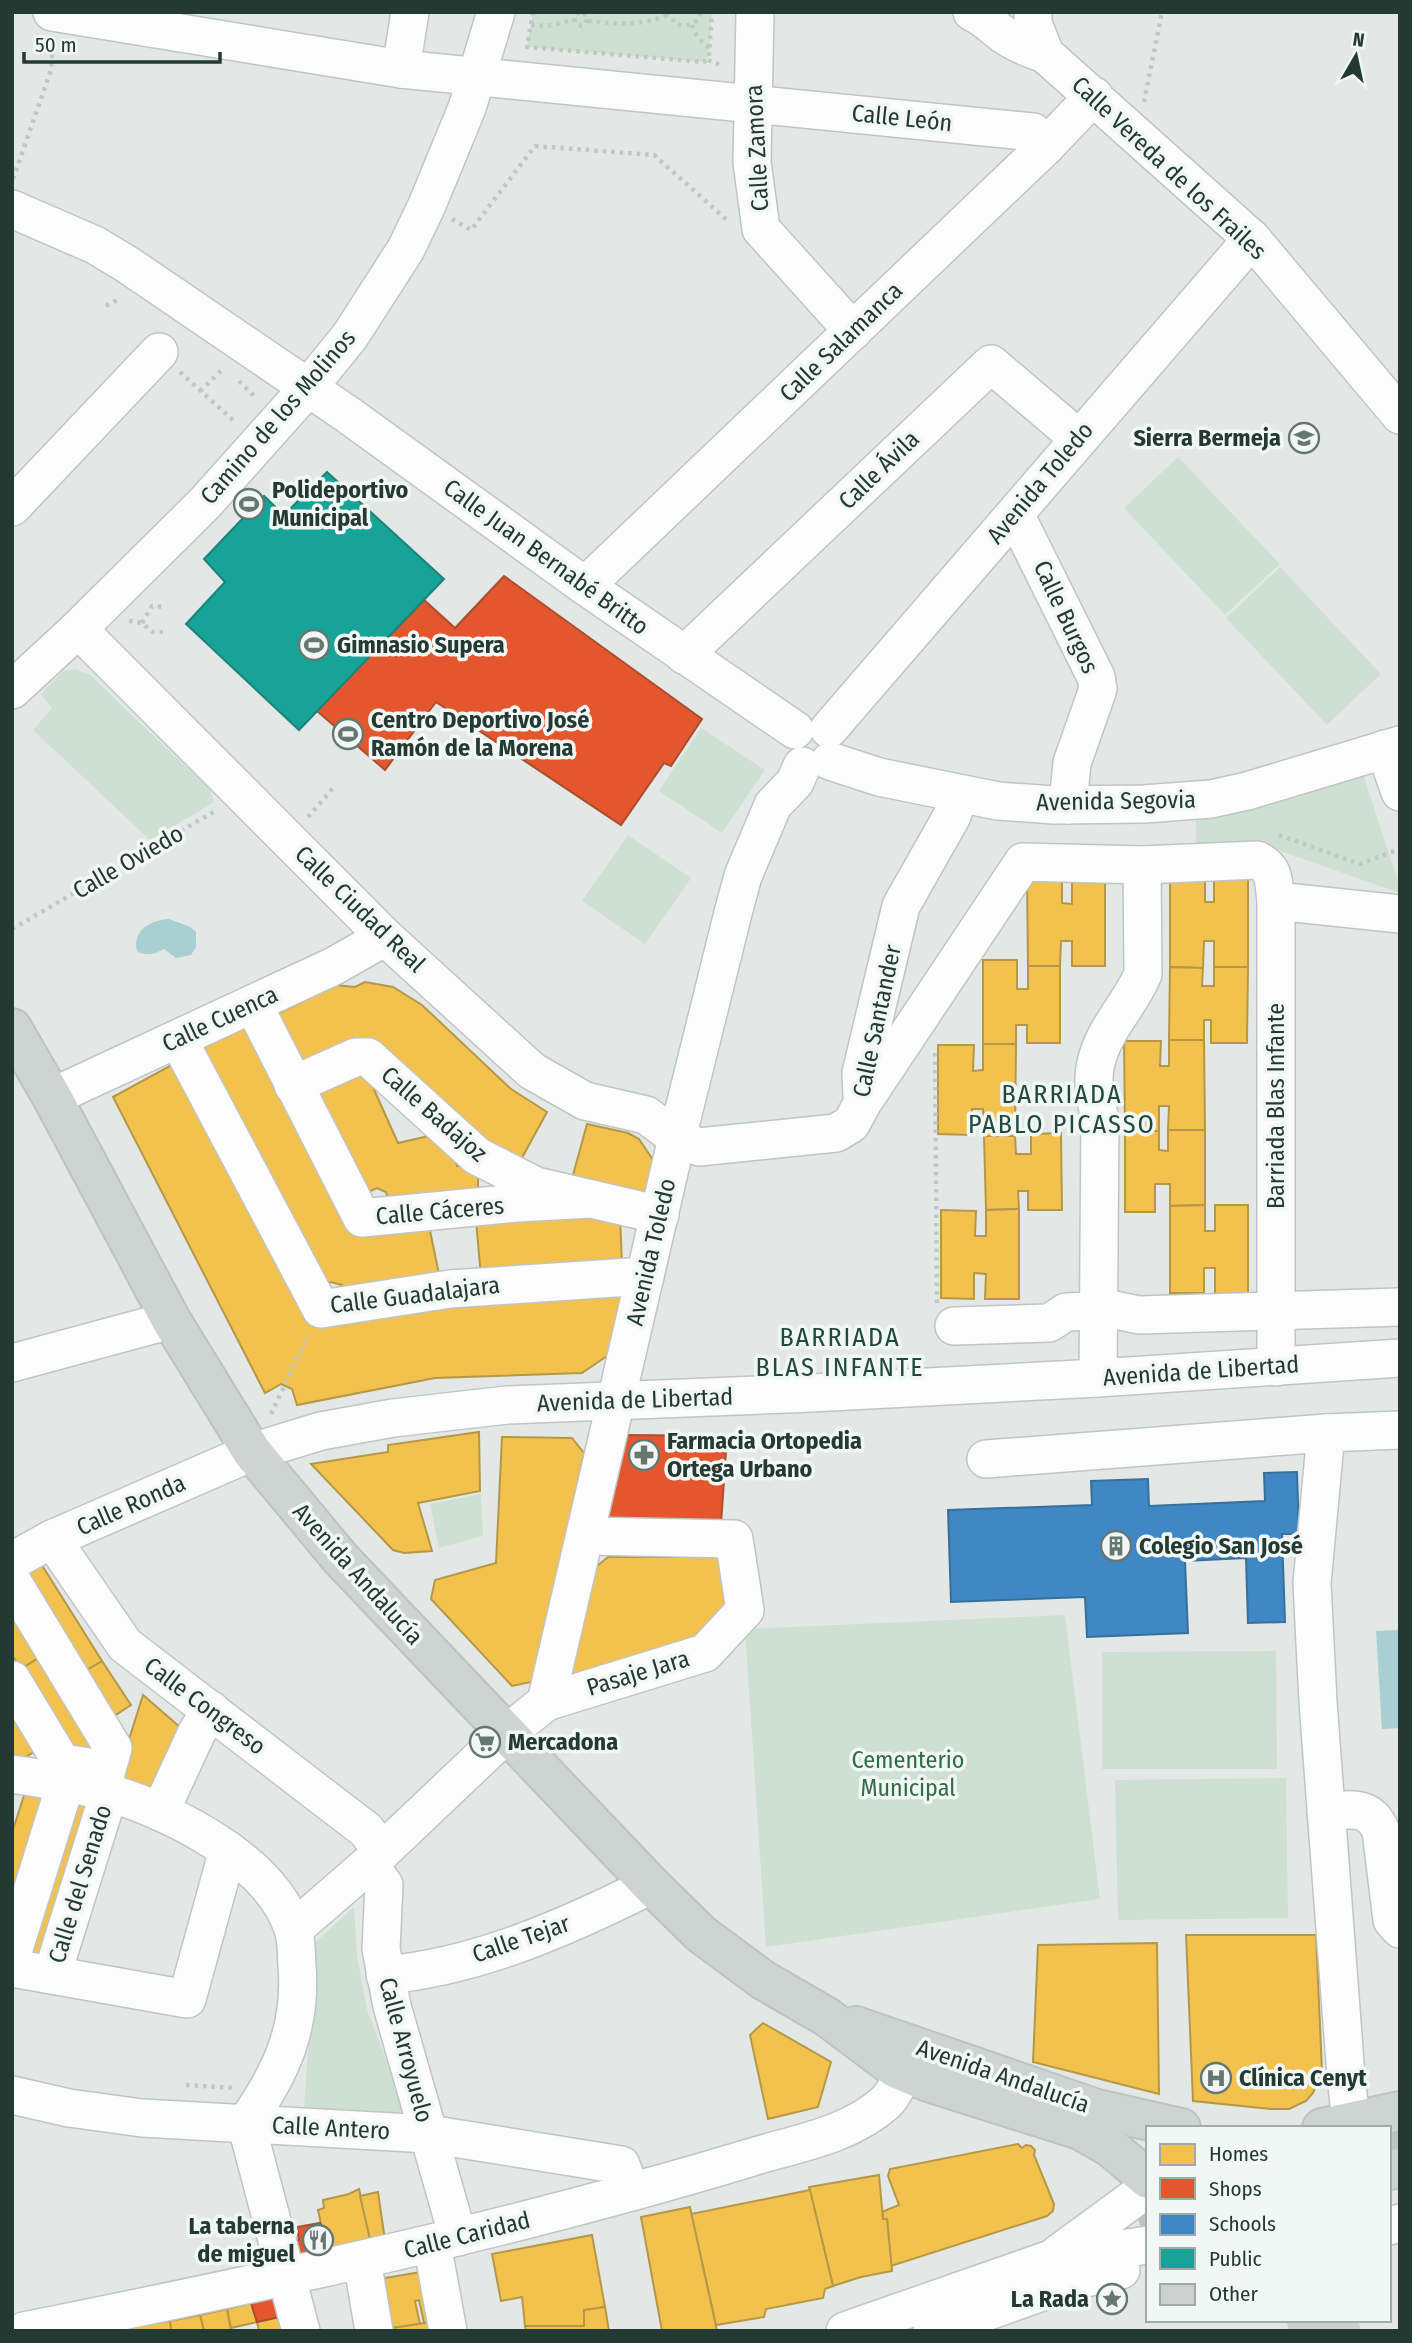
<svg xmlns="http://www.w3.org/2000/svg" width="1412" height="2343" font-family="'Fira Sans Condensed',sans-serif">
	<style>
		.green { fill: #cee0d2 }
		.water { fill: #a8cfd2 }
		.homes { fill: #f2c14e; stroke: #b49846; stroke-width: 2 }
		.shops { fill: #e4572e; stroke: #aa4e2f; stroke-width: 2 }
		.schools { fill: #3f88c5; stroke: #377099; stroke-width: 2 }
		.public { fill: #17a398; stroke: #1b8379; stroke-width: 2 }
		.building { fill: #ccd1cf; stroke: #ccd1cf; stroke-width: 2 }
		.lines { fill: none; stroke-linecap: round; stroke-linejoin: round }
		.minor-tunnel { stroke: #bdc5c2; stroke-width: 37; stroke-dasharray: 37 18; stroke-linecap: butt }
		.minor-casing { stroke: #c0c5c3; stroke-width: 40 }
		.major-casing { stroke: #bcc4c2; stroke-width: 42 }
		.path { stroke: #c0c8c4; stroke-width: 4.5; stroke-dasharray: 3.5 5; stroke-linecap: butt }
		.minor { stroke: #fbfcfb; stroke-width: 37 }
		.major { stroke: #ced4d2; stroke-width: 38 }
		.labels { text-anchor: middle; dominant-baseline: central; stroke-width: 7; stroke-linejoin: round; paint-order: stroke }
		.street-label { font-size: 24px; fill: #233932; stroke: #f1f7f4 }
		.poi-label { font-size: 24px; font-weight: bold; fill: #233932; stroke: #f1f7f4; text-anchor: start }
		.park-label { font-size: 24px; fill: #326c45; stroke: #f1f7f4 }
		.neighbourhood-label { font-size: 26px; letter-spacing: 2px; fill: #21493d; stroke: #f1f7f4 }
	</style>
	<rect width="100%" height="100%" fill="#e3e8e6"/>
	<!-- green -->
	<g class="green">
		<polygon points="533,12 712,12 709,56 704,62 527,47"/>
		<polygon points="1178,457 1280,564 1225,615 1124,508"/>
		<polygon points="1280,567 1381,674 1327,725 1226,618"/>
		<polygon points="76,669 90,675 210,790 214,802 150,840 33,730 52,708 41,694 63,671"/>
		<polygon points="701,728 765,770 722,833 659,791"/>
		<polygon points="1360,765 1400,887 1400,893 1266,846 1196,845 1196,820 1250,806"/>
		<polygon points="628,835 691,878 645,944 582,901"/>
		<polygon points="481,1494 483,1536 439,1548 430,1504"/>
		<polygon points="1065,1615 1100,1899 766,1947 745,1629"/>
		<polygon points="1276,1651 1277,1769 1102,1769 1102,1652"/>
		<polygon points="1286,1778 1288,1918 1118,1920 1115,1780"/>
		<polygon points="354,1907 357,1956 367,2010 407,2113 304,2108 310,2025 308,1949"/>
	</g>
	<!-- water -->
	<g class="water">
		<path d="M169 919 190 927 196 932V947L191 955 176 958 164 949C155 954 146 957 137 951 132 930 151 920 169 919Z"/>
		<polygon points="1400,1630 1400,1728 1382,1729 1376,1631"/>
	</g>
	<!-- homes -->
	<g class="homes">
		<polygon points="1170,877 1205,877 1205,902 1214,902 1214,877 1248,877 1248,967 1214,967 1214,941 1204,941 1203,968 1170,967"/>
		<polygon points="1027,878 1062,878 1062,903 1072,904 1072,878 1105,878 1105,966 1072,966 1072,941 1061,941 1060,966 1028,966"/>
		<polygon points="983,960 1017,960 1017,989 1028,989 1028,966 1060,966 1060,1043 1027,1043 1027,1025 1016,1025 1016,1044 983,1044"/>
		<polygon points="1170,967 1203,968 1202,986 1214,986 1214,967 1248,967 1247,1043 1211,1043 1211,1020 1204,1020 1204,1040 1169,1040"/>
		<polygon points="365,982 393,987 422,1005 511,1089 547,1112 518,1165 339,1051 301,1073 271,1017 335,985 355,987"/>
		<polygon points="250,1024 358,1234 428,1221 440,1279 344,1297 342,1285 331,1282 321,1286 198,1050"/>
		<polygon points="1169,1040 1204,1040 1205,1130 1168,1130 1169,1106 1159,1106 1159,1131 1125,1131 1124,1041 1161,1041 1160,1066 1169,1066"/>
		<polygon points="983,1044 1016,1044 1015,1136 984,1136 983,1109 972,1109 972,1135 938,1134 938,1045 974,1045 973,1071 983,1070"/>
		<polygon points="177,1062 314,1326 449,1298 623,1291 610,1354 582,1373 435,1378 297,1405 292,1389 281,1384 265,1393 113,1097"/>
		<polygon points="363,1065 398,1143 437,1134 451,1143 457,1166 478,1166 478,1197 390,1207 386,1192 377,1188 360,1196 307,1091"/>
		<polygon points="587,1124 628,1133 639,1139 653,1160 645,1200 570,1186"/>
		<polygon points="1168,1130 1205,1130 1205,1205 1170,1206 1170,1184 1155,1184 1155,1212 1125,1212 1125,1131 1159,1131 1159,1150 1168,1151"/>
		<polygon points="1061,1133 1062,1210 1028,1210 1028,1191 1018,1191 1019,1209 986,1210 984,1136 1015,1136 1016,1154 1031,1154 1031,1134"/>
		<polygon points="1205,1205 1205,1231 1215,1231 1215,1205 1248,1205 1248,1294 1215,1294 1215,1268 1204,1268 1204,1293 1170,1293 1170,1206"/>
		<polygon points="1019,1209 1019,1299 985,1299 986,1274 974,1273 974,1299 941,1298 941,1210 976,1211 975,1236 986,1236 986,1210"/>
		<polygon points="620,1215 622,1265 481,1277 476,1220"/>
		<polygon points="479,1432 480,1491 418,1503 432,1551 404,1553 393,1550 311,1464 388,1452 388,1445"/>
		<polygon points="502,1437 572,1438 584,1453 536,1681 512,1686 431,1599 435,1580 496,1563"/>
		<polygon points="608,1557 727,1557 735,1609 696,1648 579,1682 569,1674 596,1567"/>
		<polygon points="40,1562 102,1661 82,1673 19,1575"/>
		<polygon points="12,1611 40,1657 21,1669 12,1655"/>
		<polygon points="40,1657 98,1747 80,1759 21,1669"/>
		<polygon points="102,1661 131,1705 111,1718 82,1673"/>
		<polygon points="143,1695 188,1734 156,1806 115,1784"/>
		<polygon points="12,1708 39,1749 19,1761 12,1752"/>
		<polygon points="26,1789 49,1797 12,1917 12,1833"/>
		<polygon points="73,1799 96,1806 48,1965 25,1958"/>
		<polygon points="1186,1935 1316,1935 1322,2071 1313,2093 1306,2101 1289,2109 1271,2109 1193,2101"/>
		<polygon points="1157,1943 1159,2094 1033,2062 1038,1945"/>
		<polygon points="763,2023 831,2062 818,2107 768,2119 750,2035"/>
		<polygon points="1018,2144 1022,2148 1026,2145 1031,2146 1035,2150 1034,2155 1054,2204 1053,2211 1047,2216 891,2266 887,2219 883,2219 882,2212 899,2205 888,2176 890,2169"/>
		<polygon points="879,2175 883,2219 887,2219 892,2271 861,2277 833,2286 809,2187"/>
		<polygon points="359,2189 371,2243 327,2251 318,2210 324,2208 323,2200 349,2194"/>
		<polygon points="810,2190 833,2286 825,2289 823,2298 766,2309 764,2317 716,2325 691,2214"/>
		<polygon points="378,2192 385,2240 371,2243 360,2196"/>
		<polygon points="690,2207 717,2331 662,2331 641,2217"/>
		<polygon points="592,2235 605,2307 584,2310 584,2326 525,2326 522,2297 501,2301 492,2254"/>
		<polygon points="427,2271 435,2321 424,2323 419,2300 415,2301 420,2324 386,2329 379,2279"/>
		<polygon points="251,2303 257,2322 231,2328 227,2309"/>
		<polygon points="605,2307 609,2331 526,2331 525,2326 584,2326 584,2310"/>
		<polygon points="227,2309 231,2331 204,2331 200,2315"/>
		<polygon points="200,2315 204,2331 171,2331 170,2321"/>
		<polygon points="288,2315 292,2331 259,2331 257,2322"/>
		<polygon points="170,2321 171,2331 133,2331 132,2326"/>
		<polygon points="438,2321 439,2331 380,2331 386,2329"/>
	</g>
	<!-- shops -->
	<g class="shops">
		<polygon points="504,576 702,719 671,766 664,763 621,825 436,702 385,770 317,711 424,600 455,628"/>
		<polygon points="626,1435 727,1436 721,1524 605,1527"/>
		<polygon points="320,2223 327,2251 290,2261 286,2242 299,2240 297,2227"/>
		<polygon points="282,2294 288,2315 257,2322 251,2303"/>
	</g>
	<!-- schools -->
	<polygon class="schools" points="1297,1472 1299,1534 1282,1534 1285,1622 1248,1623 1246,1558 1185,1561 1188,1633 1087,1637 1085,1597 951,1602 948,1510 1092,1505 1091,1481 1148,1479 1149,1506 1265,1501 1264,1473"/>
	<!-- public -->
	<polygon class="public" points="327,472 444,579 299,730 186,624 225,582 204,559 264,496 284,515"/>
	<!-- building -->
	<polygon class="building" points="1287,2320 1357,2320 1360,2331 1290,2331"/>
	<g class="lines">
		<!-- minor-tunnel -->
		<g class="minor-tunnel">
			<polyline points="1389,2137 1400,2134"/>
			<polyline points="1087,2240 1148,2216"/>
		</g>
		<!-- minor casing -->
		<g class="minor-casing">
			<g id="minor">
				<polyline points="52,12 401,69 1033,132 1046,146"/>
				<polyline points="755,12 752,162 761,229 853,331"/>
				<path d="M972 12C985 18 993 27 1004 35 1017 44 1030 49 1045 54"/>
				<polyline points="1033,12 1033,23 1045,54 1252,239 1400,415"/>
				<polyline points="401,69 410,12"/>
				<polyline points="12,209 95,245 128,265 347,414 585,586 795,730"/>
				<polyline points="12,507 159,352"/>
				<polyline points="1015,514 1096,677 1098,689 1072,763 1068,805"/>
				<polyline points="585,586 1046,146 1094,96"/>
				<path d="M78 629 385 937 532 1071 585 1101 646 1115 677 1138 699 1147 836 1133 851 1124 863 1102 1023 862 1142 865 1257 860C1276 869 1273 882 1276 901V1367"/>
				<polyline points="684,655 991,364 1078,438"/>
				<polyline points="12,690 78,629 205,503 307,389 350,336 406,249 427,205 467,108 496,12"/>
				<polyline points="829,729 1252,239"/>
				<polyline points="1385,749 1400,792"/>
				<polyline points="830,761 879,777 998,801 1054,805 1144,804 1211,799 1247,791 1400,745"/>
				<polyline points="1276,901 1400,914"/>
				<polyline points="253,1004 362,1218 517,1203 591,1199"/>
				<polyline points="178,1039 321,1309 450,1289 645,1276"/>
				<polyline points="293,1085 356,1057 368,1057 477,1156 536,1186 660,1215"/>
				<polyline points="862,1096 861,1073 901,906 952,816 959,794"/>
				<polyline points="52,1097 334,966 385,937"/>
				<polyline points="954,1326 1049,1323 1066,1312 1115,1310 1139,1315 1400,1307"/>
				<polyline points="12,1363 171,1320"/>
				<path d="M1098 1378 1100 1119C1096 1101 1091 1081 1096 1063 1103 1030 1130 1005 1143 974L1142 865"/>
				<polyline points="986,1459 1326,1433"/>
				<polyline points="52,1539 125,1645 366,1830 382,1851"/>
				<polyline points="12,1561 52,1539 252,1452 321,1431 393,1418 507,1405 812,1393 1098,1378 1400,1358"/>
				<polyline points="12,1581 113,1748 101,1791"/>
				<polyline points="12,1680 62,1763 104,1769"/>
				<polyline points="546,1702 705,1653 745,1610 734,1539 586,1536"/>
				<path d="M12 1774C44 1779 75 1783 106 1792 171 1811 271 1860 293 1929 297 1940 296 1954 297 1966 302 2028 281 2073 246 2123"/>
				<polyline points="160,1812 197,1732 211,1710"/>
				<path d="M1326 1812C1351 1809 1370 1805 1381 1831L1392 1920 1400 1929"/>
				<polyline points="369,1864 384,1885 381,1949 392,2006 458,2237"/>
				<polyline points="294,1929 369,1864 506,1734 546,1702 677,1138 733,913 743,876 773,805 795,782 802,766"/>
				<polyline points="12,1955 66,1782"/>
				<polyline points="12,1968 187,1999 228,1850"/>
				<polyline points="52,1975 109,1793"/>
				<path d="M385 1975C478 1967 569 1926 651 1885"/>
				<polyline points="12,2095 69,2108 142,2118 429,2134 621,2165 631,2192"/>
				<polyline points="1351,2122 1346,2076 1318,1702 1312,1583 1326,1433 1400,1430"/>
				<polyline points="246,2123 301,2331"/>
				<polyline points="1389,2226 1400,2223"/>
				<polyline points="432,2244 448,2331"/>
				<polyline points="1058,2254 1148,2188"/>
				<polyline points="362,2260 374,2331"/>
				<path d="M24 2331C268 2282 511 2230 749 2158 794 2144 848 2136 885 2103 903 2087 899 2057 933 2065"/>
				<polyline points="845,2331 1051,2259 1148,2245"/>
				<polyline points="932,2331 1073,2281 1121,2270"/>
			</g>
		</g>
		<!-- major casing -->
		<g class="major-casing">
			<g id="major">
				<polyline points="12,1028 52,1097 171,1320 252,1452 341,1559 651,1885 701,1934 763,1980 827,2017 895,2068 928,2082 1080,2130 1110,2147 1148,2179"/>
				<polyline points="856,2026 1097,2109 1181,2128"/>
				<polyline points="1322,2128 1400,2111"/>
				<polyline points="1389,2170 1400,2168"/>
			</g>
		</g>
		<!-- path -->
		<g class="path">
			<polyline points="533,12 527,47 704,62 709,56 712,12"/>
			<polyline points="579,12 574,18 575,23 581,26 585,24 588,18 583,12"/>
			<path d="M667 12 676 24C687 28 697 24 701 12"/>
			<path d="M588 21C617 24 641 26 668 15"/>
			<polyline points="531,25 547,26 574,20"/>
			<polyline points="692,25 698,38 709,48"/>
			<polyline points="708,60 723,66"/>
			<polyline points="1144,102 1162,12"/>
			<polyline points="13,179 51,70 53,44"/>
			<polyline points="452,219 471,230 535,146 654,155 727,220"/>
			<polyline points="106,306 121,298"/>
			<polyline points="180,372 236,423"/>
			<polyline points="239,381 257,399"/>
			<polyline points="200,391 223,369"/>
			<polyline points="129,621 142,623 153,632 165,632"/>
			<polyline points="142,623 152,606 164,607"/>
			<polyline points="308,817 333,788"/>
			<polyline points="1279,835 1360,864 1400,849"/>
			<polyline points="12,929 217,810"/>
			<polyline points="935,1053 937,1303"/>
			<polyline points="271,1414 308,1336"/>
			<polyline points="186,2085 234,2088"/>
		</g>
		<!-- minor -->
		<use href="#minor" class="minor"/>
		<!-- major -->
		<use href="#major" class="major"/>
	</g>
	<!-- icons -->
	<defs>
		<g id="school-ring" transform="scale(1.575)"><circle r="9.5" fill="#f1f7f4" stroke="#667671" stroke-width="1.5"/><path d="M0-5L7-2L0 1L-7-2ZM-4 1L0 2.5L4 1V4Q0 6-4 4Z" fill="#667671"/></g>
		<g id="stadium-ring" transform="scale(1.575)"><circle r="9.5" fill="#f1f7f4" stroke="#667671" stroke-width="1.5"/><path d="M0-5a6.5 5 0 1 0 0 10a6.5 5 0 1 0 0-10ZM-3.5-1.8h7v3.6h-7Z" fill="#667671"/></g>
		<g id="pharmacy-ring" transform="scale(1.575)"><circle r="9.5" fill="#f1f7f4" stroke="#667671" stroke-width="1.5"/><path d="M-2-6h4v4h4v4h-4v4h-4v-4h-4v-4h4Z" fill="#667671"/></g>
		<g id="building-ring" transform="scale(1.575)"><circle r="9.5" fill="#f1f7f4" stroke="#667671" stroke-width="1.5"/><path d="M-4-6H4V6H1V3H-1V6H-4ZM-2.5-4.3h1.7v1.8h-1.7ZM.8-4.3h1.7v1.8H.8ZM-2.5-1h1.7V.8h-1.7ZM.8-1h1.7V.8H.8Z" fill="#667671"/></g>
		<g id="supermarket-ring" transform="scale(1.575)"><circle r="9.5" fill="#f1f7f4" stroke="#667671" stroke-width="1.5"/><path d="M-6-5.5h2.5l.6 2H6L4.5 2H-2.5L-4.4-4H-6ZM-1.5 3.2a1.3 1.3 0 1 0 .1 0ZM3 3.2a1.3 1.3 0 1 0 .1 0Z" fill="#667671"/></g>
		<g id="hospital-ring" transform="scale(1.575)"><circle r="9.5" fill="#f1f7f4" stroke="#667671" stroke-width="1.5"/><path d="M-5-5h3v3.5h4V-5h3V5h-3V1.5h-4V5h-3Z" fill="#667671"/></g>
		<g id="restaurant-ring" transform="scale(1.575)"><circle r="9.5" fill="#f1f7f4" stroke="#667671" stroke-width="1.5"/><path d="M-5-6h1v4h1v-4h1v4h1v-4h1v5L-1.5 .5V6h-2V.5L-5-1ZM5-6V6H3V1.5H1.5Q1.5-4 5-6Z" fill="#667671"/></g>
		<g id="sight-ring" transform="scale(1.575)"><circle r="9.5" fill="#f1f7f4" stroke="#667671" stroke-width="1.5"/><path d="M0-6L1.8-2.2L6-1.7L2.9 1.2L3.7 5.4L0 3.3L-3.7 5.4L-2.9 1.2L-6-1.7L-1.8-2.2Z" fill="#667671"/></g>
	</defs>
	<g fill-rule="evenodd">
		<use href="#school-ring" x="1304" y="438"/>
		<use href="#stadium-ring" x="249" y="504"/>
		<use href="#stadium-ring" x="314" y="645"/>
		<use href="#stadium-ring" x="348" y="734"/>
		<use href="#pharmacy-ring" x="644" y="1455"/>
		<use href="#building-ring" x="1116" y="1546"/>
		<use href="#supermarket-ring" x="485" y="1742"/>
		<use href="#hospital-ring" x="1216" y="2078"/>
		<use href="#restaurant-ring" x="318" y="2240"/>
		<use href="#sight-ring" x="1112" y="2299"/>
	</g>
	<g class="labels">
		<!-- street labels -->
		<g class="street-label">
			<text transform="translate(902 118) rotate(6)">Calle León</text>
			<text transform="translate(757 148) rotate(-93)">Calle Zamora</text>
			<text transform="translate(1169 168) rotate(43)">Calle Vereda de los Frailes</text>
			<text transform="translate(841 342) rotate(-44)">Calle Salamanca</text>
			<text transform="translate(278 417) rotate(-49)">Camino de los Molinos</text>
			<text transform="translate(879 470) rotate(-44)">Calle Ávila</text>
			<text transform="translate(1040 483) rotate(-50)">Avenida Toledo</text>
			<text transform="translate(546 557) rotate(36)">Calle Juan Bernabé Britto</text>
			<text transform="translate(1066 617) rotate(65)">Calle Burgos</text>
			<text transform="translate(1116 801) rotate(-1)">Avenida Segovia</text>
			<text transform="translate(128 862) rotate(-30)">Calle Oviedo</text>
			<text transform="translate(360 909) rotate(44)">Calle Ciudad Real</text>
			<text transform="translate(220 1019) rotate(-25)">Calle Cuenca</text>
			<text transform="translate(877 1021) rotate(-78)">Calle Santander</text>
			<text transform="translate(1276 1106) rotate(-90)">Barriada Blas Infante</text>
			<text transform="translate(434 1114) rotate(41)">Calle Badajoz</text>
			<text transform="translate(440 1211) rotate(-5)">Calle Cáceres</text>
			<text transform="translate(651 1252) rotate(-77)">Avenida Toledo</text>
			<text transform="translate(415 1295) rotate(-7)">Calle Guadalajara</text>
			<text transform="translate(1201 1371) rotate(-4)">Avenida de Libertad</text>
			<text transform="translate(635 1400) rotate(-2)">Avenida de Libertad</text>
			<text transform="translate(131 1505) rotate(-24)">Calle Ronda</text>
			<text transform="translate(358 1574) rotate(48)">Avenida Andalucía</text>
			<text transform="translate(638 1673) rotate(-17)">Pasaje Jara</text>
			<text transform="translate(205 1706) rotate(37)">Calle Congreso</text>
			<text transform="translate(80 1884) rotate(-73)">Calle del Senado</text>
			<text transform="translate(521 1939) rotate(-19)">Calle Tejar</text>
			<text transform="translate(406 2050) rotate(75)">Calle Arroyuelo</text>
			<text transform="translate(1003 2076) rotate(19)">Avenida Andalucía</text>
			<text transform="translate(331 2128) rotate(3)">Calle Antero</text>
			<text transform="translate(467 2235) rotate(-14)">Calle Caridad</text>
		</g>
		<!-- poi labels -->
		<g class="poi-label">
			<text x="1281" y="438" text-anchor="end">Sierra Bermeja</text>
			<text x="272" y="490">Polideportivo<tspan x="272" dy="28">Municipal</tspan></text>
			<text x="337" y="645">Gimnasio Supera</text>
			<text x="371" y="720">Centro Deportivo José<tspan x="371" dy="28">Ramón de la Morena</tspan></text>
			<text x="667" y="1441">Farmacia Ortopedia<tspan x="667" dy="28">Ortega Urbano</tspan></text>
			<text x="1139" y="1546">Colegio San José</text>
			<text x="508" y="1742">Mercadona</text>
			<text x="1239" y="2078">Clínica Cenyt</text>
			<text x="295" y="2226" text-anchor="end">La taberna<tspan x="295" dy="28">de miguel</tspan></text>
			<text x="1089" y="2299" text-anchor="end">La Rada</text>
		</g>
		<!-- park labels -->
		<g class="park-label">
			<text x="908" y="1760">Cementerio<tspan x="908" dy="28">Municipal</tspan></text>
		</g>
		<!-- neighbourhood labels -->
		<g class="neighbourhood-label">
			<text x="1062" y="1094">BARRIADA<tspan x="1062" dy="30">PABLO PICASSO</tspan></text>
			<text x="840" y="1337">BARRIADA<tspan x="840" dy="30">BLAS INFANTE</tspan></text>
		</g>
	</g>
	<!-- border -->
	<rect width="1412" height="2343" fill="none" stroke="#233932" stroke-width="28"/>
	<!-- legend -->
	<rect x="1146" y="2126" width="245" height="196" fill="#f1f7f4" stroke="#9faba6" stroke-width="2"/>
	<rect x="1160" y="2144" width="35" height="21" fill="#f2c14e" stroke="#9faba6" stroke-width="2"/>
	<text x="1209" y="2161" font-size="21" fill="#233932">Homes</text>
	<rect x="1160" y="2178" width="35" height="21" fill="#e4572e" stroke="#9faba6" stroke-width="2"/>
	<text x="1209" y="2196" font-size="21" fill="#233932">Shops</text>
	<rect x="1160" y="2214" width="35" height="21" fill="#3f88c5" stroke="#9faba6" stroke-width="2"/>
	<text x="1209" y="2231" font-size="21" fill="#233932">Schools</text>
	<rect x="1160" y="2248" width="35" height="21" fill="#17a398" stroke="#9faba6" stroke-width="2"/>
	<text x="1209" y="2266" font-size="21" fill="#233932">Public</text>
	<rect x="1160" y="2284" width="35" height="21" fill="#ccd1cf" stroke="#9faba6" stroke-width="2"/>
	<text x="1209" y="2301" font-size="21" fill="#233932">Other</text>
	<!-- north arrow -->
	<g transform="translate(1356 56) rotate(9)" stroke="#f1f7f4" stroke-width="5" paint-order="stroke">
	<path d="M0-5L12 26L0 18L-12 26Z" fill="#233932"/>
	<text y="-10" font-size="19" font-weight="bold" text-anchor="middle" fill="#233932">N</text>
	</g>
	<!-- scale -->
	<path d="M24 52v10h196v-10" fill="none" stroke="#233932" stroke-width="3.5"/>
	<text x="35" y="52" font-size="21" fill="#233932" stroke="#f1f7f4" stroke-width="5" paint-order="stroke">50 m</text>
</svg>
